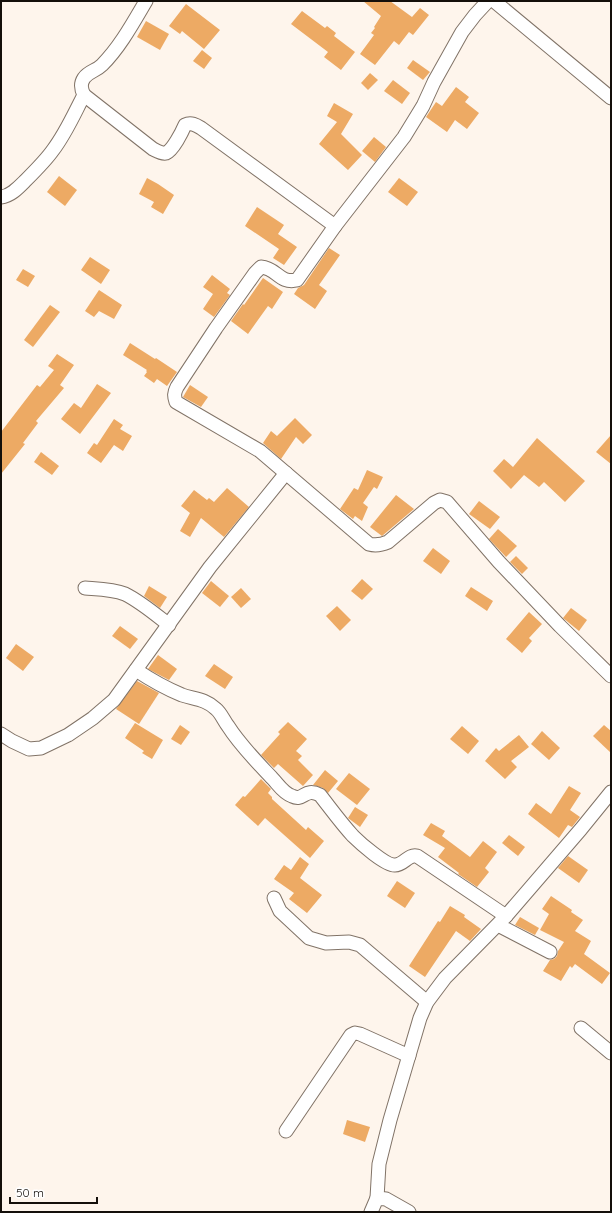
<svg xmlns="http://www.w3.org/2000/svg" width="612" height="1213" font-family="Quicksand,sans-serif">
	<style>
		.building { fill: #edaa64 }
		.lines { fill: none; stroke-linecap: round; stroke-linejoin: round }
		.minor-casing { stroke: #817367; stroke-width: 15 }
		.minor { stroke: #fff; stroke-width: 13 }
	</style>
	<rect width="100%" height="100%" fill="#fef5ec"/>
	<!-- building -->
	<g class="building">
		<polygon points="363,1 390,1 412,17 420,8 429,15 413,35 409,32 399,45 394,41 375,65 360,54 374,35 371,33 375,28 374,27 381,16"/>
		<polygon points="186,4 220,30 204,49 182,31 180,34 169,26"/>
		<polygon points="302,11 325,28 327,26 336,33 334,36 355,52 341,70 324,57 328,52 291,24"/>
		<polygon points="146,21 169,34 160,50 137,37"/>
		<polygon points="202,50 212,58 204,69 193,61"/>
		<polygon points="413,60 430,72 423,80 407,68"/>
		<polygon points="370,73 378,80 368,90 361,83"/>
		<polygon points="393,80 410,93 402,104 384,91"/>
		<polygon points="456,87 469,97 465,102 479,113 467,129 455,120 447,132 426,117 436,102 442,106"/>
		<polygon points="334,103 353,114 341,134 362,155 348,170 319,144 337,122 327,116"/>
		<polygon points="374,137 386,147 375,162 362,151"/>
		<polygon points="59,176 77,190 65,206 47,192"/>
		<polygon points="147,178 158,184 174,195 163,214 151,207 154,202 139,194"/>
		<polygon points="399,178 418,192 407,206 388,192"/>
		<polygon points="257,207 284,225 278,234 297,247 284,265 273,258 279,249 245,226"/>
		<polygon points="329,248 340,255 319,285 327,291 315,309 294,294 298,288 304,285"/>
		<polygon points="90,257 110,270 101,284 81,270"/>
		<polygon points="23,269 35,276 28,287 16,280"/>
		<polygon points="212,275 230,289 227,293 230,295 214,317 203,309 213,294 203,287"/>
		<polygon points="263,278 283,292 272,309 268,306 248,334 231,321 243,304 244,305"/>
		<polygon points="99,290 122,305 114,319 99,311 94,317 85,311"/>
		<polygon points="50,305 60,312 33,347 24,340"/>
		<polygon points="130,343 155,359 156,358 177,372 167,386 157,379 154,383 144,376 147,372 146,371 147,370 123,355"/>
		<polygon points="57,354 74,365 60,385 64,388 36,421 38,423 23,443 25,444 1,474 1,432 37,385 40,387 54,370 48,366"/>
		<polygon points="97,384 111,393 80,434 61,419 74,403 81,408"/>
		<polygon points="190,385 208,397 201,407 183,397"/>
		<polygon points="295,418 312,435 303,444 296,437 281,459 263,443 271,431 277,436"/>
		<polygon points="114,419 123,425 120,429 132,436 123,451 114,445 101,463 87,453 94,443 97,445"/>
		<polygon points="611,435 611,464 596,452"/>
		<polygon points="537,438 585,481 565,502 544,482 539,487 524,475 511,489 493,471 504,459 513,467"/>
		<polygon points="41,452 59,466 52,475 34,462"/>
		<polygon points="367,470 383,477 377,489 374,487 363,503 368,507 362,521 355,516 353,519 340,509 354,488 358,490"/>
		<polygon points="227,488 249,507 224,537 201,518 190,537 180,531 190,513 181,506 194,490 207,500 209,498 214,502"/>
		<polygon points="396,495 414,509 382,536 370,527"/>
		<polygon points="479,501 500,517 490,529 469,514"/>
		<polygon points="498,529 517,546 506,557 489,539"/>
		<polygon points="433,548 450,561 441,574 423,561"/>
		<polygon points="516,556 528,568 522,574 510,562"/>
		<polygon points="362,579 373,589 362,600 351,591"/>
		<polygon points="211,581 229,596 220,607 202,593"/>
		<polygon points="149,586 167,597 160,608 144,596"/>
		<polygon points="471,587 493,601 487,611 465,596"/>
		<polygon points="241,588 251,599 241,608 231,597"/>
		<polygon points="337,606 351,620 340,631 326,616"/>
		<polygon points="571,608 587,620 579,631 563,618"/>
		<polygon points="529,612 542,624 529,638 532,641 522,653 506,639"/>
		<polygon points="120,626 138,639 130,649 112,636"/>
		<polygon points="16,644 34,657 23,671 6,658"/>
		<polygon points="158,655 177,669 169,680 148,669"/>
		<polygon points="214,664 233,677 225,689 205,676"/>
		<polygon points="137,681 159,693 139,724 116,709"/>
		<polygon points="288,722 307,739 296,751 302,756 298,760 313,775 303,786 278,764 274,768 261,755 280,734 278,732"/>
		<polygon points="135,723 163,740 152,759 142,753 144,751 125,738"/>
		<polygon points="180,725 190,732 181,745 171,739"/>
		<polygon points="604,725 611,731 611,753 593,736"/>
		<polygon points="462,726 479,741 468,754 450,739"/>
		<polygon points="542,731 560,748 549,760 531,744"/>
		<polygon points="519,735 529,747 511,761 517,767 505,779 485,761 496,748 499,751"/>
		<polygon points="325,770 338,781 328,793 323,788 313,785"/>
		<polygon points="349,773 370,789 357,805 336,789"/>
		<polygon points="261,779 271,789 268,793 272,797 272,799 306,830 308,827 324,841 310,858 265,818 258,826 235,805 243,796 245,797"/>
		<polygon points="569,786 581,793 570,810 580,817 572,827 568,825 559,838 528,814 536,803 551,814"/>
		<polygon points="355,807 368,815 360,827 348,818"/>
		<polygon points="431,823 445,831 442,836 470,857 483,841 497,852 485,868 489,872 477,887 461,876 458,874 459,873 438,857 445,848 423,835"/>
		<polygon points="509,835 525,847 518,856 502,843"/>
		<polygon points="568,856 588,870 579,883 558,868"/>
		<polygon points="300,857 309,864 300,878 322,895 307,913 289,899 294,893 274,879 284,865 291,870"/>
		<polygon points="397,881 415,893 405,908 387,896"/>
		<polygon points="551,896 572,910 571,912 583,920 575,931 591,941 584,954 610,973 602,984 575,964 572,968 570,966 561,981 543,971 550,960 554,959 557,956 558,951 564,942 540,930 549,914 542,909"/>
		<polygon points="450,906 465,915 464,917 481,929 470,941 456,931 425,977 409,966 438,921 440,922"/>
		<polygon points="520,917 539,928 535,935 515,925"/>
		<polygon points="347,1120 370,1127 365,1142 343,1134"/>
	</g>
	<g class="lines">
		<!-- minor casing -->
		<g class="minor-casing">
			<g id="minor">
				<path d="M146 1C133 23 120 47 102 65 96 71 89 71 84 78 80 84 81 89 84 95L153 149C157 151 162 154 166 153 173 150 182 132 185 125 191 122 196 125 201 128L335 226"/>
				<path d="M488 1 475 15 462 32 434 82 423 106 404 137 335 226 297 280C279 284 277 268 261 267L255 273 216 328 177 387C174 393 174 396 176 402L260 451 369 544C376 546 381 545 388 542L434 503 440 500 447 502 499 562 560 626 611 676"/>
				<polyline points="494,1 611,98"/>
				<path d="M1 197C11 196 19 187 26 180 36 170 46 160 53 150 66 133 74 114 84 95"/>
				<path d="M85 588C99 589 113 589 125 594 141 602 155 614 169 625"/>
				<path d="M136 670C151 680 165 688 182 695 194 699 206 699 216 709 221 713 224 721 228 726 240 745 256 761 272 778 278 784 283 793 292 796 304 802 304 787 320 795 331 809 341 823 353 836 360 843 386 866 395 865 404 865 408 854 417 856L506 916"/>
				<polyline points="1,734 12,741 29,749 41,748 68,735 93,718 114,700 210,567 286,473"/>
				<polyline points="274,898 280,911 309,938 326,943 349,942 360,945 427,1002"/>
				<polyline points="498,925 550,952"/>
				<polyline points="581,1028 611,1053"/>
				<polyline points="286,1131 351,1035 355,1033 360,1034 409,1056"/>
				<polyline points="377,1198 379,1164 390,1120 420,1018 427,1002 445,978 506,916 581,829 611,792"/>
				<polyline points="371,1212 377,1198 386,1199 409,1212"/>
			</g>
		</g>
		<!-- minor -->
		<use href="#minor" class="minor"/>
	</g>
	<!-- border -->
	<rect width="612" height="1213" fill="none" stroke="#140f0a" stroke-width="4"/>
	<!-- scale -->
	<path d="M10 1197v6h87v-6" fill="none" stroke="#140f0a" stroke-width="2"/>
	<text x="16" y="1197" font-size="12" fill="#140f0a" stroke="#ffffff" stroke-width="3" paint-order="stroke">50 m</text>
</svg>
